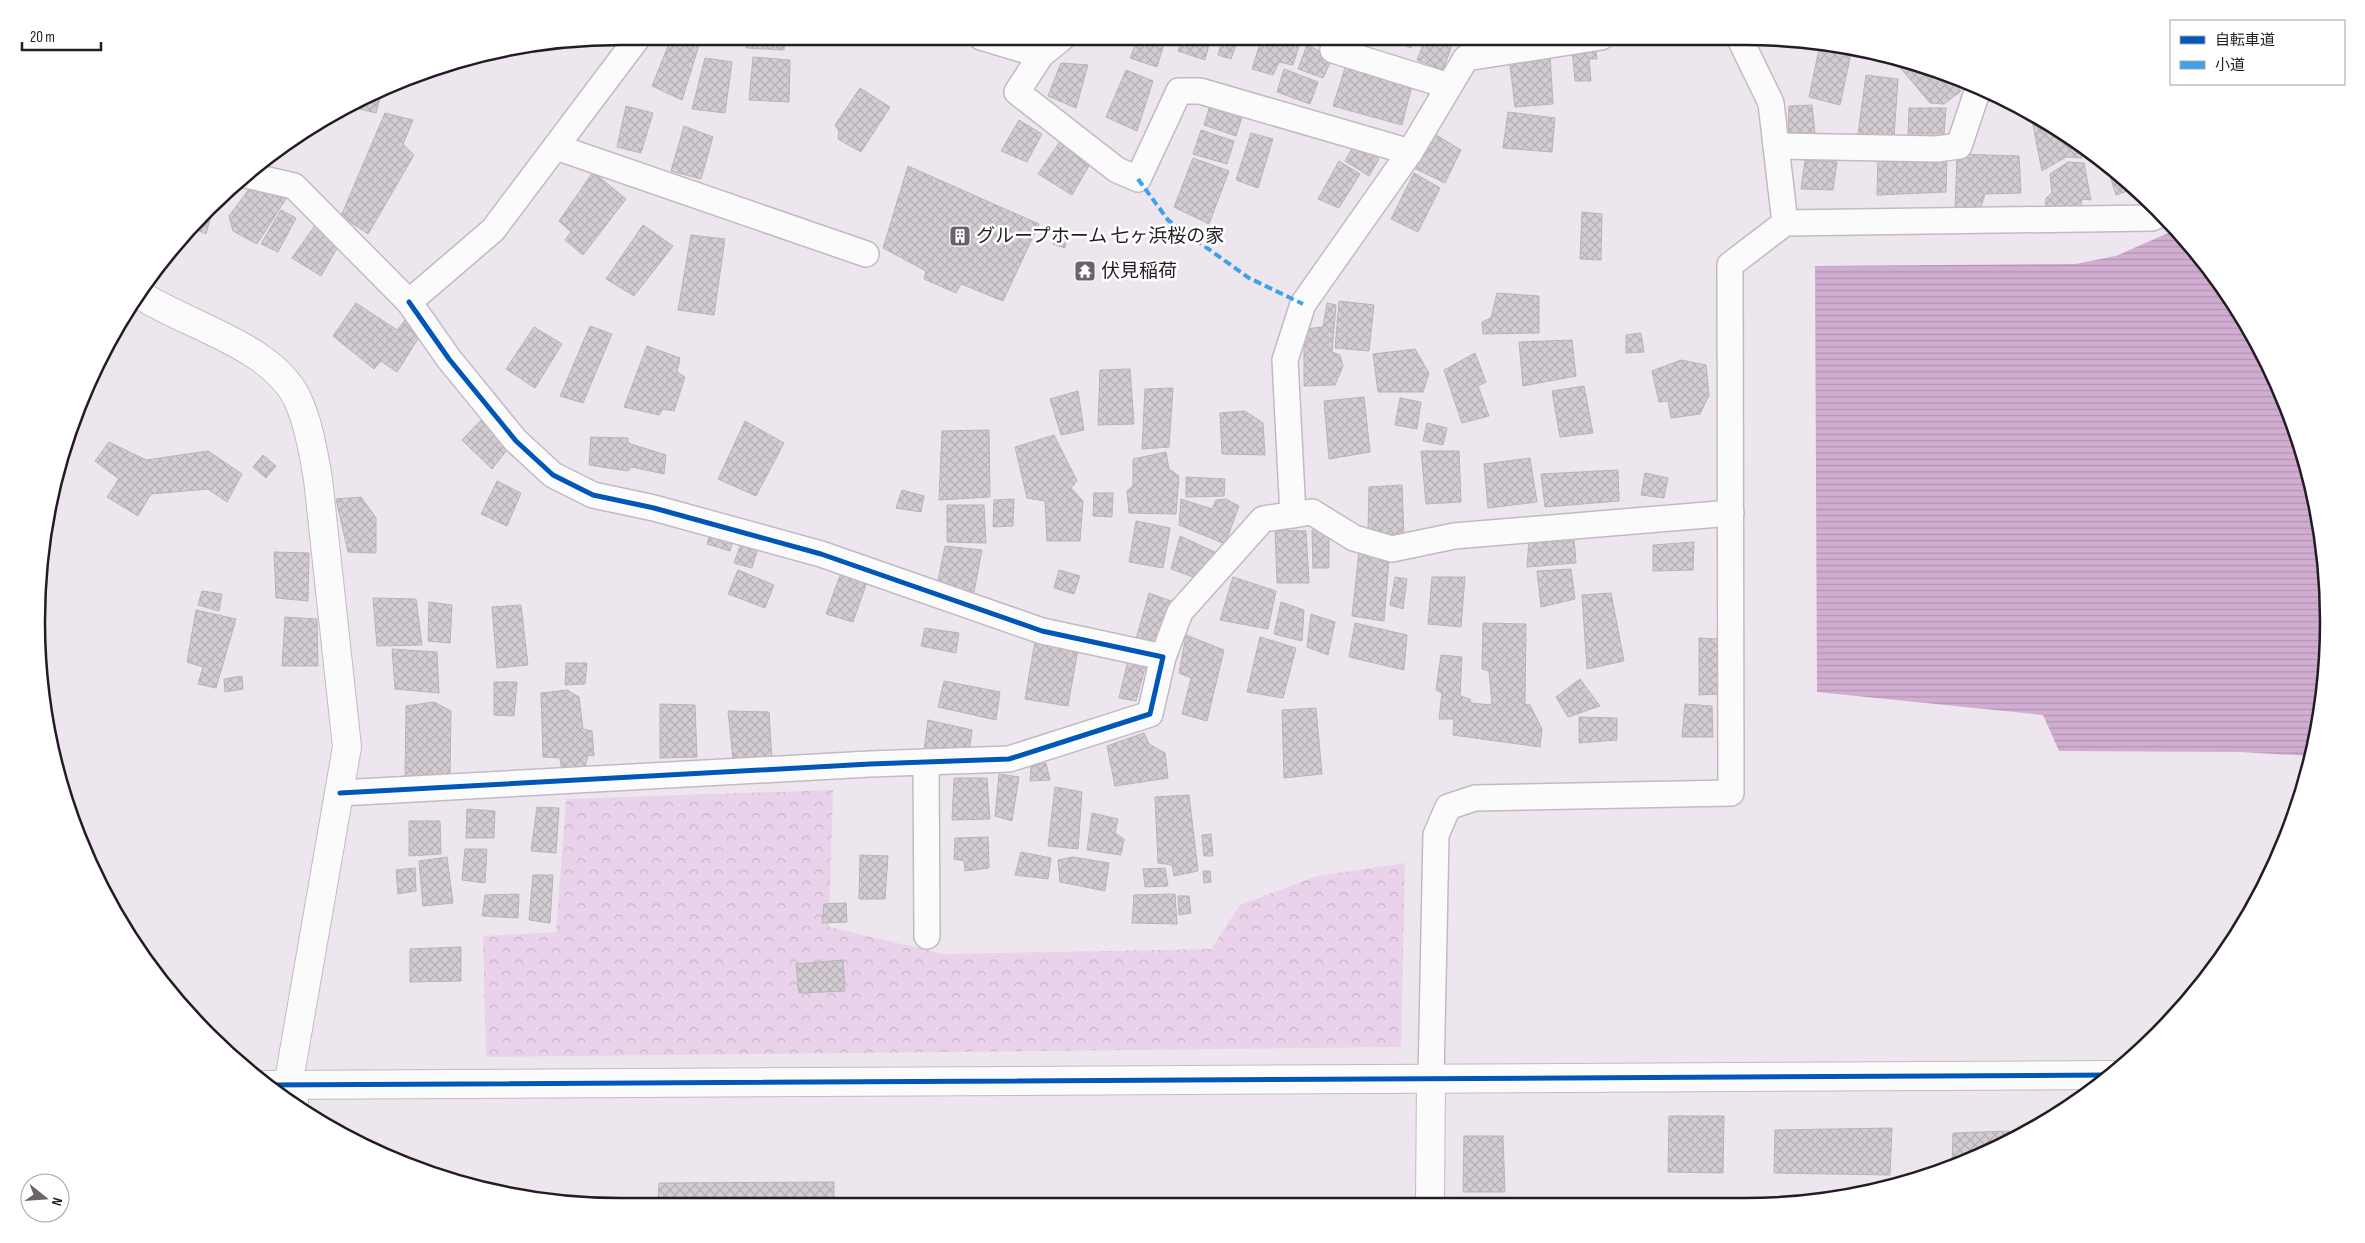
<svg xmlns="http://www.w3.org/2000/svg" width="2365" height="1243" font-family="'Sofia Sans Condensed','Noto Sans JP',sans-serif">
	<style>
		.park { fill: url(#park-crowns) }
		.water { fill: url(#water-rules) }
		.building { fill: url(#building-cross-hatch); stroke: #bab3ba }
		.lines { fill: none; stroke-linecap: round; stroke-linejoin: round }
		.minor-casing { stroke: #c1bbc1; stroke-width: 28 }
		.tertiary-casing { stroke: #c1bbc1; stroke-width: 30 }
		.minor { stroke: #fcfbfc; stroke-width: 25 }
		.tertiary { stroke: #fcfbfc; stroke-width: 28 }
		.quiet { stroke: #3ea2ea; stroke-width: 4; stroke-dasharray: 8 4; stroke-linecap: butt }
		.cycleway-casing { stroke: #fff; stroke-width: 8 }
		.cycleway { stroke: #0057b8; stroke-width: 5 }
		.labels { text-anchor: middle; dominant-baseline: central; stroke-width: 5; stroke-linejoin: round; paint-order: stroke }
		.poi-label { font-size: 19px; fill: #231d23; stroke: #fff; text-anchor: start }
		.rim { fill: none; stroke: #231d23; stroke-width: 2.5 }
	</style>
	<defs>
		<pattern id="park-crowns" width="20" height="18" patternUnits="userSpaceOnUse" patternTransform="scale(1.25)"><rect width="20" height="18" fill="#ebd2eb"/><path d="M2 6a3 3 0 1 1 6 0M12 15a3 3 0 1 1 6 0" fill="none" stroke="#c9b4c9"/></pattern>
		<pattern id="water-rules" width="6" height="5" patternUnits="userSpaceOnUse" patternTransform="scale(1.25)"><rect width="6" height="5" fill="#d0add1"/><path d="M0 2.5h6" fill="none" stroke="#b294b3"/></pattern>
		<pattern id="building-cross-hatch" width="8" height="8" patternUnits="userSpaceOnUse" patternTransform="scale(1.25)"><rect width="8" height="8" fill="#d3ccd3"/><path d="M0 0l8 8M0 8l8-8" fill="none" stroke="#b5afb5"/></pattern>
	</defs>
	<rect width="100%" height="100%" fill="#eee6ee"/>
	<!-- park -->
	<polygon class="park" points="833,790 829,927 944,954 1211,949 1240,905 1317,876 1405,863 1401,1047 486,1057 483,936 556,932 566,799"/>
	<!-- water -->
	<polygon class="water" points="2177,229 2184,236 2250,329 2298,434 2324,545 2327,660 2312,756 2240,752 2059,751 2043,715 1817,692 1815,266 2075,264 2116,256"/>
	<!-- building -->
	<g class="building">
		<polygon points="672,36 699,45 682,100 652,86"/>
		<polygon points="746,36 785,36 784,50 746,48"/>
		<polygon points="1138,37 1166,37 1157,67 1130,58"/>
		<polygon points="1182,37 1211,37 1205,60 1178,51"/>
		<polygon points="1223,37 1239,37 1231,59 1218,55"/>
		<polygon points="1262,37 1291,37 1301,40 1293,65 1279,62 1273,75 1252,69"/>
		<polygon points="1344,37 1371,37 1369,44"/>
		<polygon points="1382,37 1414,37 1411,48"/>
		<polygon points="1426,37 1455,37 1443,70 1417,60"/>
		<polygon points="1820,44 1852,49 1840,105 1809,97"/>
		<polygon points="1307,45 1333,57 1323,78 1298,69"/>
		<polygon points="1596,49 1597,59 1589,59 1591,81 1575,81 1572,50"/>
		<polygon points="1550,54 1553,104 1515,107 1509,56"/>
		<polygon points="753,57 790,60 789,102 749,100"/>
		<polygon points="1896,57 1948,76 1961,91 1944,104 1930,103 1893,59"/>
		<polygon points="705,58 732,62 725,113 692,109"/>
		<polygon points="1061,63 1088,65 1076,108 1048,96"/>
		<polygon points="1346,65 1413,82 1402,125 1333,106"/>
		<polygon points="1284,69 1318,82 1310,104 1277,92"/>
		<polygon points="1126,70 1153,81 1137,131 1106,117"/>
		<polygon points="1866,75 1898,79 1894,137 1858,134"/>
		<polygon points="860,88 890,107 861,152 838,139 839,131 835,125"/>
		<polygon points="382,91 376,113 347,106"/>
		<polygon points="1210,105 1243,114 1236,136 1204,125"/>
		<polygon points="1812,105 1815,133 1788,133 1789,106"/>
		<polygon points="626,106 653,113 641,153 617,147"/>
		<polygon points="1909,108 1946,108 1944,134 1908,134"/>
		<polygon points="1508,112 1555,118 1552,152 1503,148"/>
		<polygon points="385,113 413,120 403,144 414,155 368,234 341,216"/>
		<polygon points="2031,115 2078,144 2082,158 2066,157 2042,171"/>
		<polygon points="1019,120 1042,134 1027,162 1001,151"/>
		<polygon points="684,126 713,137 701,179 671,171"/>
		<polygon points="1201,130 1234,141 1227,164 1193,154"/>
		<polygon points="1251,133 1273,139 1258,188 1236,180"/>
		<polygon points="1433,133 1461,150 1445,183 1412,167"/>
		<polygon points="1061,140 1090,164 1072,195 1038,174"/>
		<polygon points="1355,143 1379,159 1369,176 1345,161"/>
		<polygon points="1957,154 2019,156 2021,193 1985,194 1981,207 1955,211"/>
		<polygon points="1947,156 1946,192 1877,195 1878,159"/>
		<polygon points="1193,158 1229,171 1209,224 1174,207"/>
		<polygon points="1805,160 1837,162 1833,190 1801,189"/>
		<polygon points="1339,161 1360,174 1339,208 1318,199"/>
		<polygon points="2068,162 2084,163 2091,200 2082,199 2080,210 2045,210 2046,198 2052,193 2050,174"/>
		<polygon points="908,166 1039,224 1003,301 961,284 956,293 924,279 926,271 883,248"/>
		<polygon points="593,172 626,199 583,255 565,240 571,232 559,221"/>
		<polygon points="1414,173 1440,188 1418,232 1391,219"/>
		<polygon points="2117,173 2133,189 2116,195 2110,176"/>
		<polygon points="252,185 286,199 257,244 233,231 229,216"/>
		<polygon points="214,205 206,234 191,227"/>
		<polygon points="281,210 296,218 278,252 261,244"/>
		<polygon points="1582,212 1602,214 1601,260 1580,259"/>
		<polygon points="316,224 340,243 321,276 292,258"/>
		<polygon points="643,225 673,246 634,296 606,279"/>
		<polygon points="1056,231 1067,238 1065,248 1053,244"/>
		<polygon points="691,235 725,239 714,315 678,310"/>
		<polygon points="1497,293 1539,296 1539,333 1483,334 1482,322 1491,318"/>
		<polygon points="1339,301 1374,305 1369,351 1335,348"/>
		<polygon points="356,303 397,330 407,318 421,334 397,372 381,361 374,369 333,336"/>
		<polygon points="1327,303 1336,305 1332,352 1340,355 1343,366 1335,385 1304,386 1304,329 1323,327"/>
		<polygon points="590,326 612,334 583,403 560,396"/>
		<polygon points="534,327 562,344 535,388 506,369"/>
		<polygon points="1641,333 1644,352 1626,353 1626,335"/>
		<polygon points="1572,340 1576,376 1523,386 1519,342"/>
		<polygon points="647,346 680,358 677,372 685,377 674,411 663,409 659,415 624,407"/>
		<polygon points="1415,349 1429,373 1423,392 1378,392 1373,354"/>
		<polygon points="1475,353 1486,382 1478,386 1489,416 1462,423 1444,370"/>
		<polygon points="1681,360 1706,365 1709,395 1700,414 1671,418 1668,401 1659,402 1652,371"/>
		<polygon points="1130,369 1134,424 1098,425 1100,370"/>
		<polygon points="1584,386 1593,433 1560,437 1552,391"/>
		<polygon points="1173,388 1169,447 1142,449 1145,389"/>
		<polygon points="1078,391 1084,430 1061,435 1050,399"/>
		<polygon points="1364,397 1370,452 1329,459 1324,401"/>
		<polygon points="1400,398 1421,402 1417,429 1395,425"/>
		<polygon points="1245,411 1263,423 1265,455 1222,454 1220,413"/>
		<polygon points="484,417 511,445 492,469 462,440"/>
		<polygon points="745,421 784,443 756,496 718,479"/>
		<polygon points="1427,423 1447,428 1443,445 1423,441"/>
		<polygon points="989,430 990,497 939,500 942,431"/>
		<polygon points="1054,435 1077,481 1071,488 1083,501 1080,541 1047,541 1045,501 1027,498 1015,447"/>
		<polygon points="591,437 628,438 628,443 666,455 664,474 632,467 628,471 589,465"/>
		<polygon points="109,442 146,460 208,451 242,474 227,502 208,489 151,494 138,516 107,497 119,479 95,461"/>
		<polygon points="1421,451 1459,451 1461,502 1426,504"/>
		<polygon points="1166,452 1169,469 1179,476 1176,514 1129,513 1127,491 1133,486 1133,459"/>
		<polygon points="263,455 276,466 266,478 253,467"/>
		<polygon points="1530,458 1537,502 1488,508 1484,464"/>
		<polygon points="1618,470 1619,501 1545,507 1541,474"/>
		<polygon points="1645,473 1668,478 1664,498 1641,495"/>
		<polygon points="1186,477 1225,479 1224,496 1186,497"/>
		<polygon points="497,481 521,493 507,526 481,514"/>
		<polygon points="1402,485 1404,534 1368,534 1369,487"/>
		<polygon points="902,490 924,496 921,512 896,508"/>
		<polygon points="1094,493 1113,493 1112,517 1093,516"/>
		<polygon points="361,497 376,518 376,553 348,552 336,499"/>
		<polygon points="1014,499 1013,526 993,527 994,500"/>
		<polygon points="1181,499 1212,509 1216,500 1226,499 1239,506 1225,544 1179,525"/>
		<polygon points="947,505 984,505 986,543 947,542"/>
		<polygon points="1136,521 1170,528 1163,568 1129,562"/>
		<polygon points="712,529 734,536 730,551 707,544"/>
		<polygon points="1275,530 1306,531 1309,583 1277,583"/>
		<polygon points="1312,530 1329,531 1329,568 1313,568"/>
		<polygon points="1180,536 1217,553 1196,578 1171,569"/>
		<polygon points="743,538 760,542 752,568 734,563"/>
		<polygon points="1574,538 1576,563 1527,567 1529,539"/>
		<polygon points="1694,542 1693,570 1653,571 1653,545"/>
		<polygon points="945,546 982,550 974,592 937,585"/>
		<polygon points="1359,551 1389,560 1384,621 1352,616"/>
		<polygon points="274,552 309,553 308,601 276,598"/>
		<polygon points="1571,569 1575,599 1541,607 1537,571"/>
		<polygon points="738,570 774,585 765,608 728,594"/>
		<polygon points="842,570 868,579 853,622 826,614"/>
		<polygon points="1059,570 1080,576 1074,594 1054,588"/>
		<polygon points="1233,577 1276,591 1268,629 1220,620"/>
		<polygon points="1395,577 1407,579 1403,609 1390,605"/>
		<polygon points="1432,577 1465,577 1461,627 1428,624"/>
		<polygon points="202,591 222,594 219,611 198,605"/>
		<polygon points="1149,593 1174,602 1157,646 1136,639"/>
		<polygon points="1611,593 1624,661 1587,669 1582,595"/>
		<polygon points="373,598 416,599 422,645 377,646"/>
		<polygon points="429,602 452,605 450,643 428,641"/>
		<polygon points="1281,602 1304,610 1302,641 1274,634"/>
		<polygon points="521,605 528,665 497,668 492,607"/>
		<polygon points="196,610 236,619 216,688 198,684 203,667 187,662"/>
		<polygon points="1311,614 1335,622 1328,655 1307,647"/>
		<polygon points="285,617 317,619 318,666 282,666"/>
		<polygon points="1355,623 1407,635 1404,670 1349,657"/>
		<polygon points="1483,623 1526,624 1525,704 1530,705 1542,729 1540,747 1453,735 1454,719 1439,719 1442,693 1436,690 1441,655 1462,657 1460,696 1470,699 1471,703 1492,705 1489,671 1482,669"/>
		<polygon points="925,628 959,633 956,653 921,646"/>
		<polygon points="1186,635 1224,650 1207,721 1182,714 1191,678 1179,673"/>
		<polygon points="1260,637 1296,648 1283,698 1247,692"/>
		<polygon points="1699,638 1718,639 1718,694 1699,695"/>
		<polygon points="1035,641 1078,649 1068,706 1025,699"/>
		<polygon points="392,649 437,652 439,693 395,689"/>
		<polygon points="1129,656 1147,661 1136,701 1119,698"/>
		<polygon points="566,663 587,663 585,684 565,685"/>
		<polygon points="242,676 243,689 225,692 224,679"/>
		<polygon points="1580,679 1600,706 1568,717 1556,697"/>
		<polygon points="944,681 1000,692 996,720 938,707"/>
		<polygon points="494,682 517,682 514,716 494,715"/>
		<polygon points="567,690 579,697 583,729 592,731 594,756 588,755 584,771 562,771 560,758 543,757 541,693"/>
		<polygon points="434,702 451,711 450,781 405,779 406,706"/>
		<polygon points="660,704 695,705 697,757 660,758"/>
		<polygon points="1685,704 1712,706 1713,737 1682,737"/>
		<polygon points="1316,708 1322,774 1284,778 1282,710"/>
		<polygon points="728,711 769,712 772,761 733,759"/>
		<polygon points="1579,717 1617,718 1617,740 1579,743"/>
		<polygon points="928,720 972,730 969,754 924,751"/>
		<polygon points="1144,733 1149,744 1165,753 1168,778 1115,786 1107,746"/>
		<polygon points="1046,763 1050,780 1030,781 1031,766"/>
		<polygon points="999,774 1019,777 1012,821 995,816"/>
		<polygon points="954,778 987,778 990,819 952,820"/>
		<polygon points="1055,787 1082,792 1078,849 1048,846"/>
		<polygon points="1189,795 1198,871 1174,876 1172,865 1158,863 1155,797"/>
		<polygon points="537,807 559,808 556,853 531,851"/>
		<polygon points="467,809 495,811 494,838 466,838"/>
		<polygon points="1092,813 1118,819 1115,833 1124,839 1121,855 1087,850"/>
		<polygon points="409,821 440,821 441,854 409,856"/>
		<polygon points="1211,834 1213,856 1204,856 1202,835"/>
		<polygon points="988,837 989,868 965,871 964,861 954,859 955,838"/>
		<polygon points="465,849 487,849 485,883 462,880"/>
		<polygon points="1021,852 1051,858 1048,879 1015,875"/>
		<polygon points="860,855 888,856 885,899 859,899"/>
		<polygon points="447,857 453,903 423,906 419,861"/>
		<polygon points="1073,857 1109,863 1105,891 1060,882 1058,860"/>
		<polygon points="415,868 416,891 398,894 396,870"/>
		<polygon points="1165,868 1168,886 1145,887 1143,869"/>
		<polygon points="1203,871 1210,871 1211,882 1204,883"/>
		<polygon points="533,875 553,875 550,923 529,920"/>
		<polygon points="519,894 518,918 482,916 485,895"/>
		<polygon points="1175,894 1177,924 1132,923 1134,895"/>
		<polygon points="1178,896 1189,896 1191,913 1179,915"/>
		<polygon points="846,903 847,922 822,923 824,904"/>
		<polygon points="461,947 461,981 410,982 410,949"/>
		<polygon points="843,960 845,991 799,993 796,964"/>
		<polygon points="1669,1116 1724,1116 1723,1173 1668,1172"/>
		<polygon points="1892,1128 1890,1175 1774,1173 1775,1130"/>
		<polygon points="2009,1131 2009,1138 1967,1162 1952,1166 1953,1133"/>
		<polygon points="1464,1136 1503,1136 1505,1192 1463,1192"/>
		<polygon points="834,1182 834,1205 658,1205 659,1183"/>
	</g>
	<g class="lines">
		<!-- minor casing -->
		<g class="minor-casing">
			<g id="minor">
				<polyline points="981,37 1041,55 1063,37"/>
				<polyline points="1739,37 1771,103 1785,223"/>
				<polyline points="1333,50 1449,86"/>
				<polyline points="1041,55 1017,92 1117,170 1138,179 1179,91 1200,91 1410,152"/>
				<polyline points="1776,146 1937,149 1959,146 1976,95 1982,89"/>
				<polyline points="556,147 866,254"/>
				<polyline points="246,175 294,186 409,302 493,230 639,36"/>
				<polyline points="1293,515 1285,360 1303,304 1410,152 1466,58 1601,37"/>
				<polyline points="1163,657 1180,612 1263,519 1312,512 1354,538 1392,549 1454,536 1731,513"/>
				<polyline points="926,762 927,936"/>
				<polyline points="340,793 870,764 1009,759 1150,714 1163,657 1042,631 821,554 654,508 593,495 553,475 516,441 449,359 409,302"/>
				<polyline points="1431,1079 1436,835 1448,807 1475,798 1731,793 1730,265 1785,223 2152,218 2161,214"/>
			</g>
		</g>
		<!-- tertiary casing -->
		<g class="tertiary-casing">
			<g id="tertiary">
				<path d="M137 293C185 325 271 345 297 398 309 424 313 451 318 479L347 747 288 1086 294 1103"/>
				<polyline points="265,1085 2111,1075"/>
				<polyline points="1430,1203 1431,1079"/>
			</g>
		</g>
		<!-- minor -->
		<use href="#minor" class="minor"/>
		<!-- tertiary -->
		<use href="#tertiary" class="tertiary"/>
		<!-- quiet -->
		<polyline class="quiet" points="1138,179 1168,220 1249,278 1303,304"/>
		<!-- cycleway casing -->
		<g class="cycleway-casing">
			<g id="cycleway">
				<polyline points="340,793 870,764 1009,759 1150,714 1163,657 1042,631 821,554 654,508 593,495 553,475 516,441 449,359 409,302"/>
				<polyline points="265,1085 2111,1075"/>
			</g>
		</g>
		<!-- cycleway -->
		<use href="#cycleway" class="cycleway"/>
	</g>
	<!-- icons -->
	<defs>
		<g id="building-square" transform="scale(1.125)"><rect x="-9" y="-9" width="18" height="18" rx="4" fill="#6a636a" stroke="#fff"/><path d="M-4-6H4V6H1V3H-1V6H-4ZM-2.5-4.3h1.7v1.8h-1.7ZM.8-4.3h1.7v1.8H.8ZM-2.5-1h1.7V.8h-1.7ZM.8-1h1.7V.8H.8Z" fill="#fff"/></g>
		<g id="temple-square" transform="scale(1.125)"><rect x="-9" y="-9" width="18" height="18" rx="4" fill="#6a636a" stroke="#fff"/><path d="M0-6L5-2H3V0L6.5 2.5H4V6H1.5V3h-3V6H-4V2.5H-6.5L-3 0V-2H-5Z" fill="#fff"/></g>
	</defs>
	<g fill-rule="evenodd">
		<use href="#building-square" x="960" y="236"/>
		<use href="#temple-square" x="1085" y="271"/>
	</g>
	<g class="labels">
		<!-- poi labels -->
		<g class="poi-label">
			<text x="976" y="236">グループホーム 七ヶ浜桜の家</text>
			<text x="1101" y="271">伏見稲荷</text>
		</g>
	</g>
	<!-- crop -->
	<path d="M0 0H2365V1243H0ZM621 45H1744A576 576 0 0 1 2320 621V622A576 576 0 0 1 1744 1198H621A576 576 0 0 1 45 622V621A576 576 0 0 1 621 45Z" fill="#fff" fill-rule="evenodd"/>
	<path class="rim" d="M621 45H1744A576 576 0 0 1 2320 621V622A576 576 0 0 1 1744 1198H621A576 576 0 0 1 45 622V621A576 576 0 0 1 621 45Z"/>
	<!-- legend -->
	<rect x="2170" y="20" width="175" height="65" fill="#ffffff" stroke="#a7a5a7"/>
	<rect x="2180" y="36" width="25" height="8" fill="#0057b8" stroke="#a7a5a7"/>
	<text x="2215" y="45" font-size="15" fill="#231d23">自転車道</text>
	<rect x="2180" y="61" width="25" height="8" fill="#3ea2ea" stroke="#a7a5a7"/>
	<text x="2215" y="70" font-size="15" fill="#231d23">小道</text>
	<!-- north arrow -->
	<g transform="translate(45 1198) rotate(107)"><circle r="24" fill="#ffffff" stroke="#a7a5a7"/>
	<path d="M0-4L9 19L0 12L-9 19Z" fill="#6a636a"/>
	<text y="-8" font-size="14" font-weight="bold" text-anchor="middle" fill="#231d23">N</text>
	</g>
	<!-- scale -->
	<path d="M22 42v8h79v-8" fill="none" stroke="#231d23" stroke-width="2.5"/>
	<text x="30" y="42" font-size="15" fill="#231d23" stroke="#ffffff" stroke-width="4" paint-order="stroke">20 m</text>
</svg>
